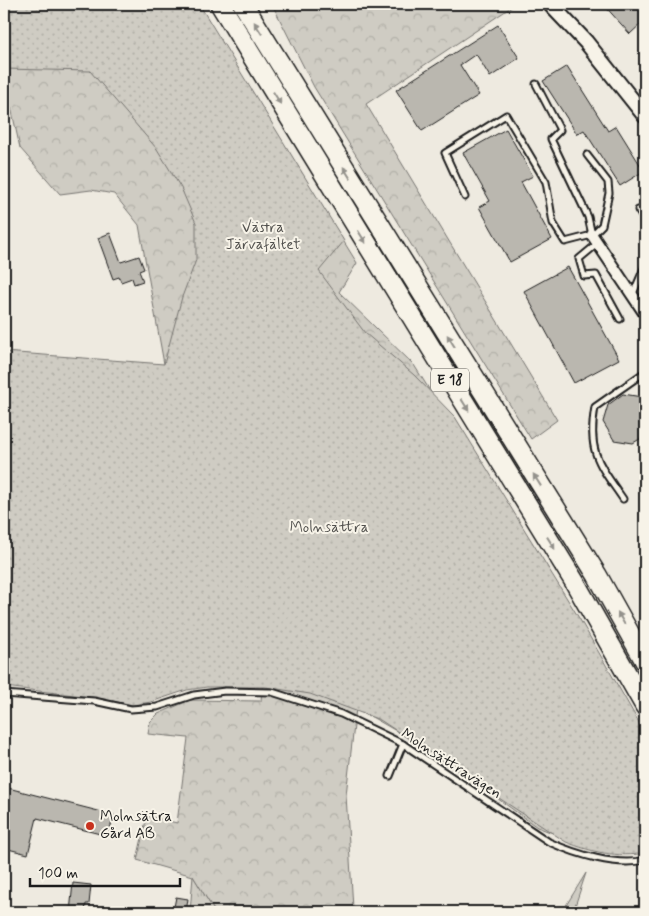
<svg xmlns="http://www.w3.org/2000/svg" width="649" height="916" font-family="Mynerve,sans-serif">
	<style>
		.grass { fill: url(#grass-tufts); stroke: #767470 }
		.forest { fill: url(#forest-crowns); stroke: #767470 }
		.park { fill: url(#park-dots); stroke: #767470 }
		.building { fill: #bab7af; stroke: #1c1c1c }
		.lines { fill: none; stroke-linecap: round; stroke-linejoin: round }
		.lane-casing { stroke: #1c1c1c; stroke-width: 9 }
		.street-casing { stroke: #1c1c1c; stroke-width: 14 }
		.secondary-casing { stroke: #1c1c1c; stroke-width: 18 }
		.highway-casing { stroke: #1c1c1c; stroke-width: 22 }
		.lane { stroke: #f7f3e8; stroke-width: 5 }
		.street { stroke: #f7f3e8; stroke-width: 10 }
		.secondary { stroke: #f7f3e8; stroke-width: 14 }
		.highway { stroke: #f7f3e8; stroke-width: 19 }
		.oneway { fill: #94928c }
		.poi-dot { fill: #c8321e; stroke: #f7f3e8; stroke-width: 2 }
		.labels { text-anchor: middle; dominant-baseline: central; stroke-width: 4; stroke-linejoin: round; paint-order: stroke }
		.shield { fill: #f7f3e8; stroke: #5e5c59; stroke-width: 1 }
		.shield-label { font-size: 14px; font-weight: bold; fill: #1c1c1c }
		.park-label { font-size: 15px; fill: #52514e; stroke: #f7f3e8 }
		.street-label { font-size: 15px; fill: #1c1c1c; stroke: #f7f3e8 }
		.poi-label { font-size: 15px; fill: #1c1c1c; stroke: #f7f3e8; text-anchor: start }
	</style>
	<defs>
		<pattern id="grass-tufts" width="24" height="20" patternUnits="userSpaceOnUse" patternTransform="scale(1.25)"><rect width="24" height="20" fill="#cfccc3"/><path d="M3 7l-1-3M5 7V3M7 7l1-3M15 17l-1-3M17 17v-4M19 17l1-3" fill="none" stroke="#b1afa7"/></pattern>
		<pattern id="forest-crowns" width="20" height="18" patternUnits="userSpaceOnUse" patternTransform="scale(1.25)"><rect width="20" height="18" fill="#cfccc3"/><path d="M2 6a3 3 0 1 1 6 0M12 15a3 3 0 1 1 6 0" fill="none" stroke="#b1afa7"/></pattern>
		<pattern id="park-dots" width="8" height="8" patternUnits="userSpaceOnUse" patternTransform="scale(1.25)"><rect width="8" height="8" fill="#cfccc3"/><path d="M2 2h.1M6 6h.1" fill="none" stroke="#b1afa7" stroke-width="1.8" stroke-linecap="round"/></pattern>
	</defs>
	<rect width="100%" height="100%" fill="#eeeae0"/>
	<filter id="ink" filterUnits="userSpaceOnUse"><feTurbulence type="fractalNoise" baseFrequency=".02" numOctaves="2"/><feDisplacementMap in="SourceGraphic" scale="10" xChannelSelector="R" yChannelSelector="G"/><feConvolveMatrix kernelMatrix="1 2 1 2 8 2 1 2 1" color-interpolation-filters="sRGB"/></filter>
	<g filter="url(#ink)">
		<!-- grass -->
		<polygon class="grass" points="193,876 215,912 190,912"/>
		<!-- forest -->
		<g class="forest">
			<polygon points="197,4 357,263 339,292 414,365 610,679 587,846 537,827 433,752 356,708 346,795 353,908 356,912 215,912 193,876 137,860 147,816 177,823 188,738 148,734 150,722 158,714 190,700 261,701 283,429 164,364 139,225 114,194 91,190 60,194 20,148 11,107 4,104 4,16"/>
			<polygon points="272,4 516,4 366,104 557,420 531,439 314,87"/>
			<polygon points="586,873 573,912 562,912"/>
		</g>
		<!-- park -->
		<path class="park" d="M4 4H199L344 241 319 271 365 333 414 375 455 417 579 618 641 726 645 734V853C618 858 591 852 566 842L380 720 310 694 265 687H207L187 690 151 702 133 705 92 697 4 687V352L164 364 182 297 196 260V223L181 188 157 149 90 71 4 69Z"/>
		<!-- building -->
		<g class="building">
			<polygon points="603,4 645,4 645,20 630,34"/>
			<polygon points="498,25 519,58 490,77 476,54 460,65 479,95 422,131 396,90"/>
			<polygon points="567,66 608,131 616,126 644,171 620,186 584,130 577,134 543,81"/>
			<polygon points="506,129 533,176 521,182 552,239 510,262 479,207 490,201 463,153"/>
			<polygon points="110,233 121,262 139,256 144,269 139,271 143,281 134,284 132,278 121,282 119,277 113,279 98,238"/>
			<polygon points="568,267 619,359 574,383 524,291"/>
			<polygon points="623,394 642,397 645,403 645,436 633,443 614,440 603,422 608,405"/>
			<polygon points="4,787 114,815 108,836 37,818 28,854 4,848"/>
			<polygon points="73,883 91,885 89,904 86,904 85,912 70,912"/>
			<polygon points="176,897 188,899 186,912 173,912"/>
		</g>
		<g class="lines">
			<!-- lane casing -->
			<g class="lane-casing">
				<g id="lane">
					<polyline points="536,84 560,130 551,139 588,217 592,235"/>
					<polyline points="465,197 445,153 506,115 546,182 553,223 565,242 592,235 602,225 609,193 608,182 587,155"/>
					<polyline points="638,210 645,221"/>
					<polyline points="597,244 579,259 584,276 596,275 620,319"/>
					<polyline points="632,296 645,266"/>
					<path d="M623 499C599 464 587 452 595 407L645 372"/>
					<path d="M4 694 94 701 131 709 157 707 194 695 225 691 272 692 341 714 403 744 549 842C576 854 616 867 645 860"/>
					<polyline points="390,776 403,744"/>
				</g>
			</g>
			<!-- street casing -->
			<g class="street-casing">
				<polyline id="street" points="592,235 645,314"/>
			</g>
			<!-- secondary casing -->
			<g class="secondary-casing">
				<polyline id="secondary" points="550,4 586,42 645,116"/>
			</g>
			<!-- highway casing -->
			<g class="highway-casing">
				<g id="highway">
					<polyline points="220,4 574,581 645,706"/>
					<polyline points="243,4 597,575 645,661"/>
				</g>
			</g>
			<!-- lane -->
			<use href="#lane" class="lane"/>
			<!-- street -->
			<use href="#street" class="street"/>
			<!-- secondary -->
			<use href="#secondary" class="secondary"/>
			<!-- highway -->
			<use href="#highway" class="highway"/>
		</g>
		<!-- one-way arrows -->
		<defs><path id="oneway-solid" d="M-6-.8H1V-3.2L6.5 0L1 3.2V.8H-6Z" transform="scale(1.25)"/></defs>
		<g class="oneway">
			<use href="#oneway-solid" transform="translate(258 28) rotate(-122)"/>
			<use href="#oneway-solid" transform="translate(277 98) rotate(58)"/>
			<use href="#oneway-solid" transform="translate(347 173) rotate(-122)"/>
			<use href="#oneway-solid" transform="translate(362 237) rotate(58)"/>
			<use href="#oneway-solid" transform="translate(451 341) rotate(-122)"/>
			<use href="#oneway-solid" transform="translate(465 405) rotate(58)"/>
			<use href="#oneway-solid" transform="translate(537 480) rotate(-122)"/>
			<use href="#oneway-solid" transform="translate(551 543) rotate(58)"/>
			<use href="#oneway-solid" transform="translate(621 618) rotate(-119)"/>
		</g>
	</g>
	<!-- markers -->
	<circle class="poi-dot" cx="90" cy="826" r="5"/>
	<g class="labels">
		<!-- shield labels -->
		<rect class="shield" x="431" y="368.5" width="38" height="23" rx="4"/>
		<g class="shield-label">
			<text x="450" y="380">E 18</text>
		</g>
		<!-- park labels -->
		<g class="park-label">
			<text x="263" y="228">Västra<tspan x="263" dy="17">Järvafältet</tspan></text>
			<text x="329" y="528">Molnsättra</text>
		</g>
		<!-- street labels -->
		<g class="street-label">
			<text transform="translate(451 764) rotate(33)">Molnsättravägen</text>
		</g>
		<!-- poi labels -->
		<g class="poi-label">
			<text x="100" y="817">Molnsätra<tspan x="100" dy="17">Gård AB</tspan></text>
		</g>
	</g>
	<!-- margin -->
	<rect width="649" height="916" fill="none" stroke="#f7f3e8" stroke-width="20"/>
	<rect x="10" y="10" width="629" height="896" fill="none" stroke="#1c1c1c" stroke-width="2" filter="url(#ink)"/>
	<!-- scale -->
	<path d="M30 878v8h150v-8" fill="none" stroke="#1c1c1c" stroke-width="2.5"/>
	<text x="38" y="878" font-size="15" fill="#1c1c1c" stroke="#f7f3e8" stroke-width="4" paint-order="stroke">100 m</text>
</svg>
